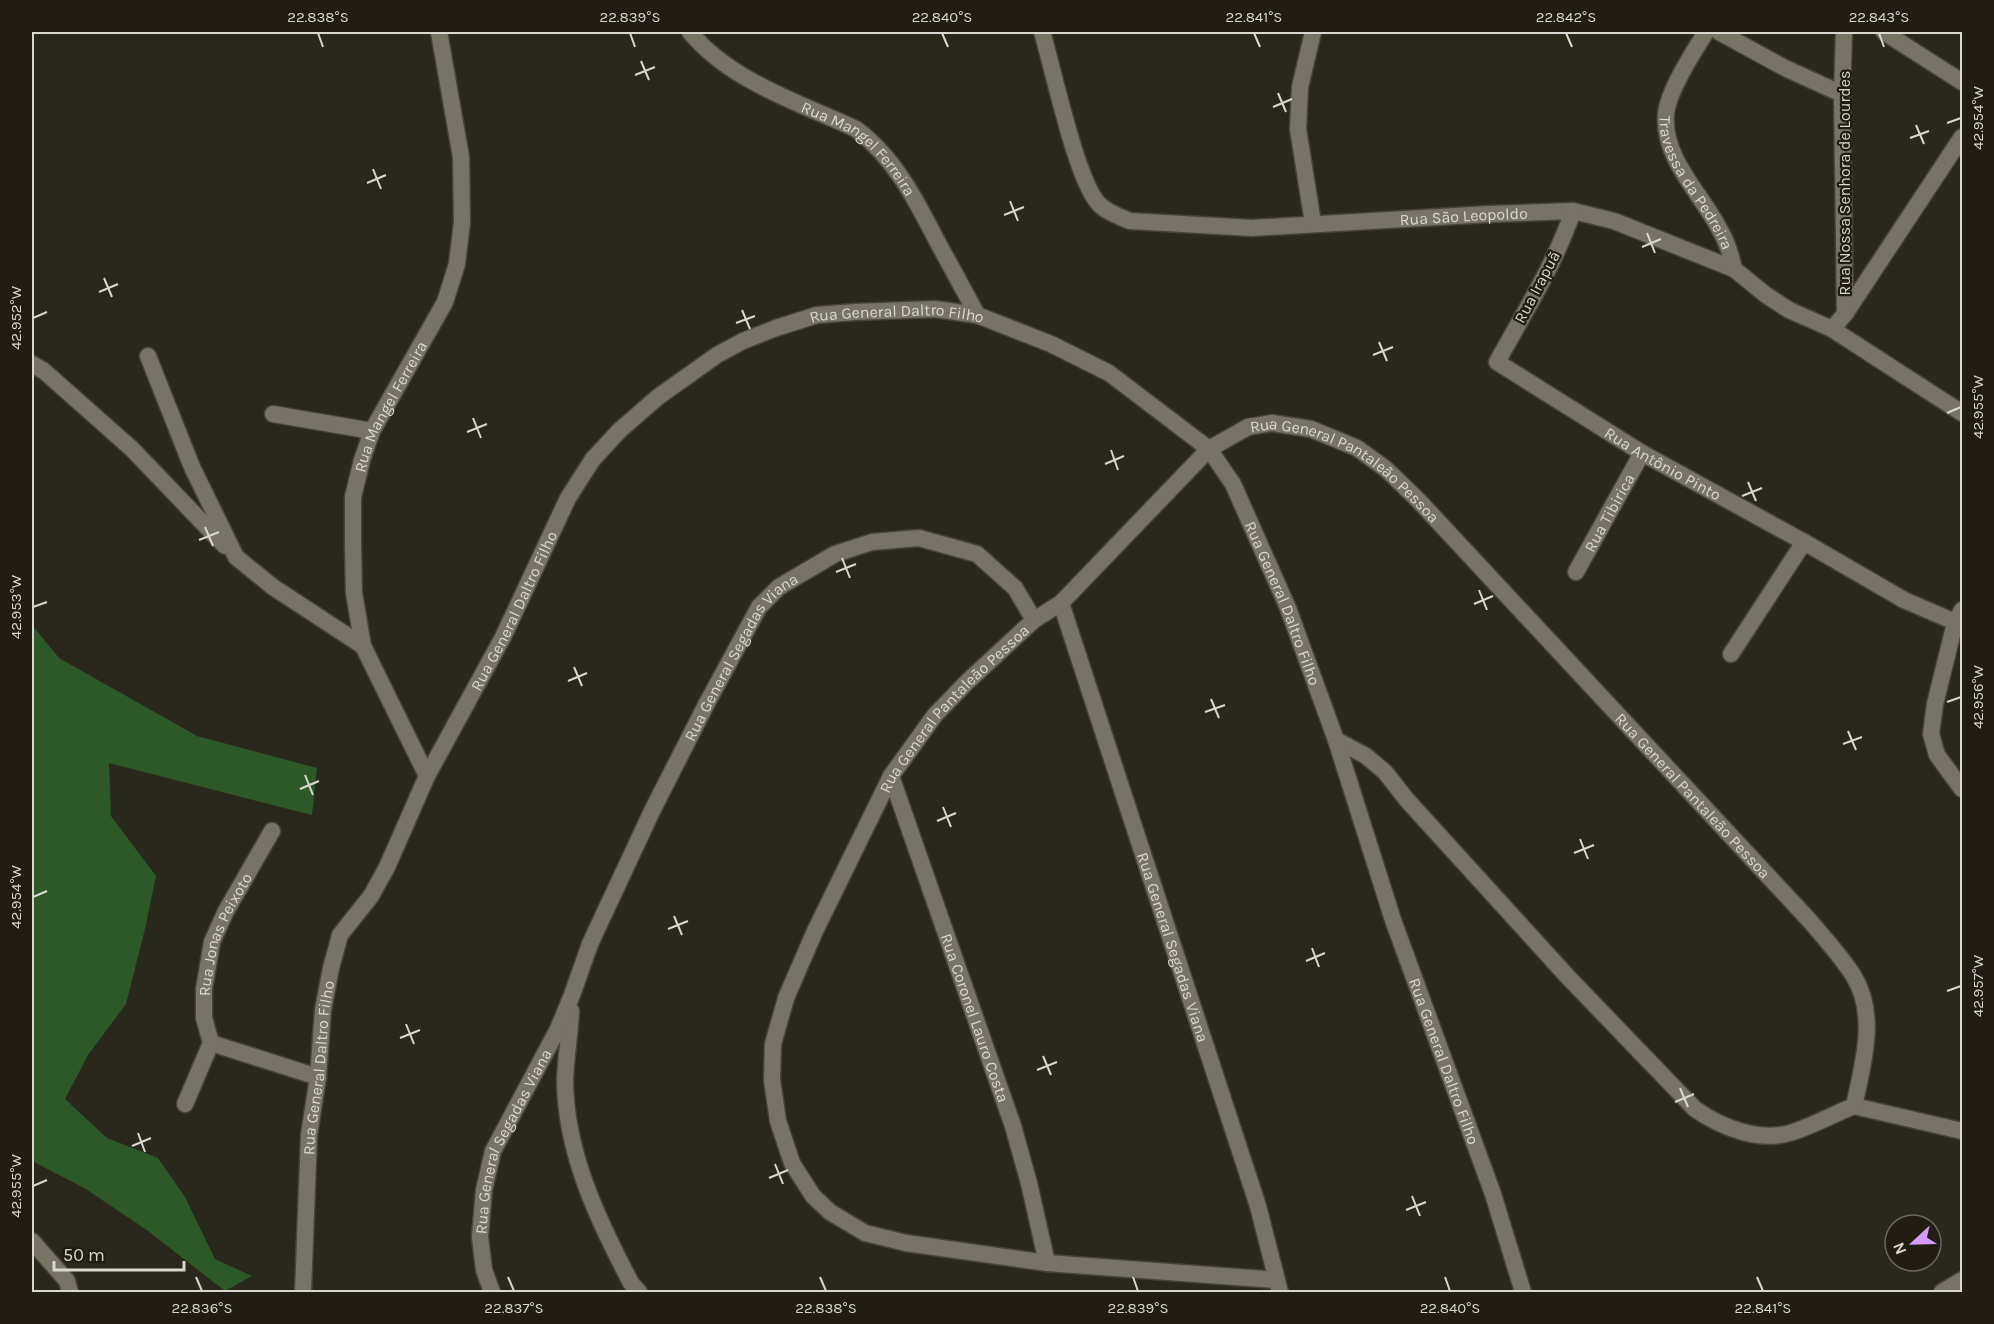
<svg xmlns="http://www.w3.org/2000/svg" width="1994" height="1324" font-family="Karla,sans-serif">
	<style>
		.forest { fill: #2c5927 }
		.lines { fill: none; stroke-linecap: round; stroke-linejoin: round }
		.street-casing { stroke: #47433a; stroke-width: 19 }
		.street { stroke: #777365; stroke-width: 16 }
		.ticks { fill: none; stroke: #dad7d0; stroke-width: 2 }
		.labels { text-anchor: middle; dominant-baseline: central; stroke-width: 4.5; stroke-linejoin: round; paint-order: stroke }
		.street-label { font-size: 16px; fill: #dad7d0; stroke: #211d12 }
		.neatline { fill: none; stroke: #dad7d0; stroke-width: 2 }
		.ticks-label { font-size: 15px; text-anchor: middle; fill: #dad7d0 }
	</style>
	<rect width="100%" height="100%" fill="#2a271b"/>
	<!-- forest -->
	<polygon class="forest" points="32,625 59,658 197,736 317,768 312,815 109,763 111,816 156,876 145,929 126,1004 88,1055 65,1099 107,1138 158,1158 185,1197 215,1259 252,1276 225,1291 148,1231 86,1189 32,1161"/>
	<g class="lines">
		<!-- street casing -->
		<g class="street-casing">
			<g id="street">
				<path id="s1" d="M690 32C730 81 800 103 856 129 894 157 916 200 937 241 950 265 964 290 977 315"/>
				<path id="s2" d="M1042 32C1053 67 1077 186 1101 206 1109 213 1120 217 1130 221L1252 228 1489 214 1573 211 1614 221 1734 269 1766 295 1789 310 1832 329 1962 413"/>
				<polyline points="1313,32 1300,87 1298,129 1313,223"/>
				<path id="s3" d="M1706 32C1694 51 1668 91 1666 114 1662 158 1701 193 1720 230 1727 242 1731 255 1734 269"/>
				<polyline points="1719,32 1785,68 1842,94"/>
				<polyline points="1884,32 1962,82"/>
				<path id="s4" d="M1573 211C1555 264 1524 313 1497 362L1642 453 1804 542 1904 600 1962 625"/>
				<polyline points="1845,314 1962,137"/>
				<polyline points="1832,329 1845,314 1842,94 1844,32"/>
				<polyline points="148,356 192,467 236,557 273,587 363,646"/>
				<polyline points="32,364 44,371 132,449 225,546"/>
				<polyline points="273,414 372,431"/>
				<path id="s5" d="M1576 572 1642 453"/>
				<path id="s6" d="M1061 603 1258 1206 1280 1292"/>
				<polyline points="1962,610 1955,623 1935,704 1931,734 1937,755 1962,789"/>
				<polyline points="1731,654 1804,542"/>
				<path id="s7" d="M427 776 363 646 354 593 353 544V497L362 460 372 431 445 302 457 264 462 222 461 157 439 32"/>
				<path id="s8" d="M891 776 1013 1126 1029 1183 1047 1263"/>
				<path d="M571 1011C570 1034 566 1056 565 1079 565 1152 598 1220 631 1283L639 1292"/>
				<polyline points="211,1043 318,1077"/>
				<path id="s9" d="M185 1104 211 1043 204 1018V989L212 942 226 911 272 831"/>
				<polyline points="1854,1106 1962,1131"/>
				<polyline points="32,1241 67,1281 70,1292"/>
				<path id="s10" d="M1277 1280 1047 1263 906 1243 865 1233 830 1212 813 1196 792 1163 778 1121 772 1080 773 1044 786 998 815 931 891 776 935 715 968 681 1034 620 1061 603 1209 449 1248 427 1272 423 1311 429 1357 448 1386 469 1419 501 1810 921C1825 939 1841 956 1853 975 1878 1014 1863 1064 1854 1106 1834 1114 1814 1125 1793 1132 1761 1143 1722 1128 1695 1109L1567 976 1407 800 1385 772 1366 756 1336 740"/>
				<path id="s11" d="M303 1292 309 1135 318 1077 323 1010 331 968 340 935 371 896 387 867 427 776 503 637 568 498 593 459 620 430 658 397 717 355 743 341 776 328 817 315 855 312 935 309 977 315 1051 344 1109 373 1209 449 1233 484 1288 608 1336 740 1393 920 1493 1194 1523 1292"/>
				<path id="s12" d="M492 1292 484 1270 480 1237 484 1190 493 1151 558 1029 572 995 590 944 652 811 707 703 759 607 779 587 835 554 872 542 919 538 977 554 1015 588 1034 620"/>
				<polyline points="1942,1292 1962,1280"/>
			</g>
		</g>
		<!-- street -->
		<use href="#street" class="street"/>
	</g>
	<!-- ticks -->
	<path class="ticks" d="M318 33 323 47M630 33 635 47M942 33 948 47M1254 33 1260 47M1566 33 1572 47M1879 33 1884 47M641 61 649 80M635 75 655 67M1278 93 1286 112M1273 107 1292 99M1947 123 1961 118M1916 125 1924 144M1910 138 1929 131M373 169 381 189M367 183 386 175M1010 201 1018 221M1004 215 1024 207M1647 233 1655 253M1642 247 1661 239M104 278 112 297M99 292 118 284M742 310 750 329M33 318 47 312M736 323 755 316M1379 342 1387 361M1373 355 1393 347M1947 413 1961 407M473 418 481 438M467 432 487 424M1111 450 1118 470M1105 464 1124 456M1748 482 1756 501M1742 496 1762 488M205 527 213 546M199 540 219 532M842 558 850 578M836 572 856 564M1479 590 1487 610M1474 604 1493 596M33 607 47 602M574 667 582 686M568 681 587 673M1211 699 1219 718M1947 702 1961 697M1205 712 1225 705M1848 731 1856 750M1843 744 1862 737M305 775 313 795M300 789 319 781M943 807 951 827M937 821 956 813M1580 839 1588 859M1574 853 1594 845M33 897 47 891M674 916 682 935M668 929 688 921M1312 948 1319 967M1306 961 1325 953M1947 991 1961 986M406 1024 414 1044M400 1038 420 1030M1043 1056 1051 1075M1037 1070 1057 1062M1680 1088 1688 1107M1675 1102 1694 1094M138 1133 145 1152M132 1146 151 1138M775 1164 783 1184M769 1178 788 1170M33 1186 47 1180M1412 1196 1420 1216M1406 1210 1426 1202M196 1277 202 1291M508 1277 514 1291M820 1277 826 1291M1133 1277 1138 1291M1445 1277 1450 1291M1757 1277 1763 1291"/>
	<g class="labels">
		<!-- street labels -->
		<g class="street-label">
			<text stroke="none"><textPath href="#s1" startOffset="208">Rua Mangel Ferreira</textPath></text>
			<text stroke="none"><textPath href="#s3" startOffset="168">Travessa da Pedreira</textPath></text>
			<text transform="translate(1844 183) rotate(-90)">Rua Nossa Senhora de Lourdes</text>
			<text stroke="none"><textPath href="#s2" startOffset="552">Rua São Leopoldo</textPath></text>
			<text transform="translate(1537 287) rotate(-62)">Rua Irapuã</text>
			<text stroke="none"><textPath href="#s11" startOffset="1251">Rua General Daltro Filho</textPath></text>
			<text stroke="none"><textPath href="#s7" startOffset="393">Rua Mangel Ferreira</textPath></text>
			<text stroke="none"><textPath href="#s4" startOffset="364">Rua Antônio Pinto</textPath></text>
			<text stroke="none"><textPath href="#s10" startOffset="1548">Rua General Pantaleão Pessoa</textPath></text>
			<text stroke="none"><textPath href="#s5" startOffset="68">Rua Tibirica</textPath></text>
			<text stroke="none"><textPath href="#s11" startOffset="1773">Rua General Daltro Filho</textPath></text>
			<text stroke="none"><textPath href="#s11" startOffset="729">Rua General Daltro Filho</textPath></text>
			<text stroke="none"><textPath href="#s12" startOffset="699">Rua General Segadas Viana</textPath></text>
			<text stroke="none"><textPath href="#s10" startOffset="1026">Rua General Pantaleão Pessoa</textPath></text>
			<text stroke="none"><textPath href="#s10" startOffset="2034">Rua General Pantaleão Pessoa</textPath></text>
			<text stroke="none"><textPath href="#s9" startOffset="180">Rua Jonas Peixoto</textPath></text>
			<text stroke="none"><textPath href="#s6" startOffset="362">Rua General Segadas Viana</textPath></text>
			<text stroke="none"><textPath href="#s8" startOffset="256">Rua Coronel Lauro Costa</textPath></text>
			<text stroke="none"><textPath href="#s11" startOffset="2259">Rua General Daltro Filho</textPath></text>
			<text stroke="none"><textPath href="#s11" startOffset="225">Rua General Daltro Filho</textPath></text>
			<text stroke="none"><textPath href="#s12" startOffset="159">Rua General Segadas Viana</textPath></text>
		</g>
	</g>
	<!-- border -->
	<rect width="1994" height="1324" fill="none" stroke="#211d12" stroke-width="66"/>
	<!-- north arrow -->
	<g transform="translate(1913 1243) rotate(248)"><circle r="28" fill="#211d12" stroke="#6b675e" stroke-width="1.5"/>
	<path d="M0-4.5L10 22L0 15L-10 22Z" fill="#d49cfc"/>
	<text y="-9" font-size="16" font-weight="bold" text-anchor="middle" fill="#dad7d0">N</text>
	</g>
	<!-- scale -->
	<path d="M54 1261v9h130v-9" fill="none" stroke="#dad7d0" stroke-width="3"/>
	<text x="63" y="1261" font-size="18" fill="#dad7d0" stroke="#211d12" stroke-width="4.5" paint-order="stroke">50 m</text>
	<rect x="33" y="33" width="1928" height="1258" class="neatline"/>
	<g class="ticks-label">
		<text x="318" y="22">22.838°S</text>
		<text x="630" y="22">22.839°S</text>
		<text x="942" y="22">22.840°S</text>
		<text x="1254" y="22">22.841°S</text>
		<text x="1566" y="22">22.842°S</text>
		<text x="1879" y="22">22.843°S</text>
		<text transform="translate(1978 118) rotate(-90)" y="5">42.954°W</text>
		<text transform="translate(16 318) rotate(-90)" y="5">42.952°W</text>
		<text transform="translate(1978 407) rotate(-90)" y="5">42.955°W</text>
		<text transform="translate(16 607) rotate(-90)" y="5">42.953°W</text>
		<text transform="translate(1978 697) rotate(-90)" y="5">42.956°W</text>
		<text transform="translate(16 897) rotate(-90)" y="5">42.954°W</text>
		<text transform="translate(1978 986) rotate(-90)" y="5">42.957°W</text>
		<text transform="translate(16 1186) rotate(-90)" y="5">42.955°W</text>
		<text x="202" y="1313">22.836°S</text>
		<text x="514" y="1313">22.837°S</text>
		<text x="826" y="1313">22.838°S</text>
		<text x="1138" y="1313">22.839°S</text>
		<text x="1450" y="1313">22.840°S</text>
		<text x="1763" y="1313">22.841°S</text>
	</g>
</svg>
